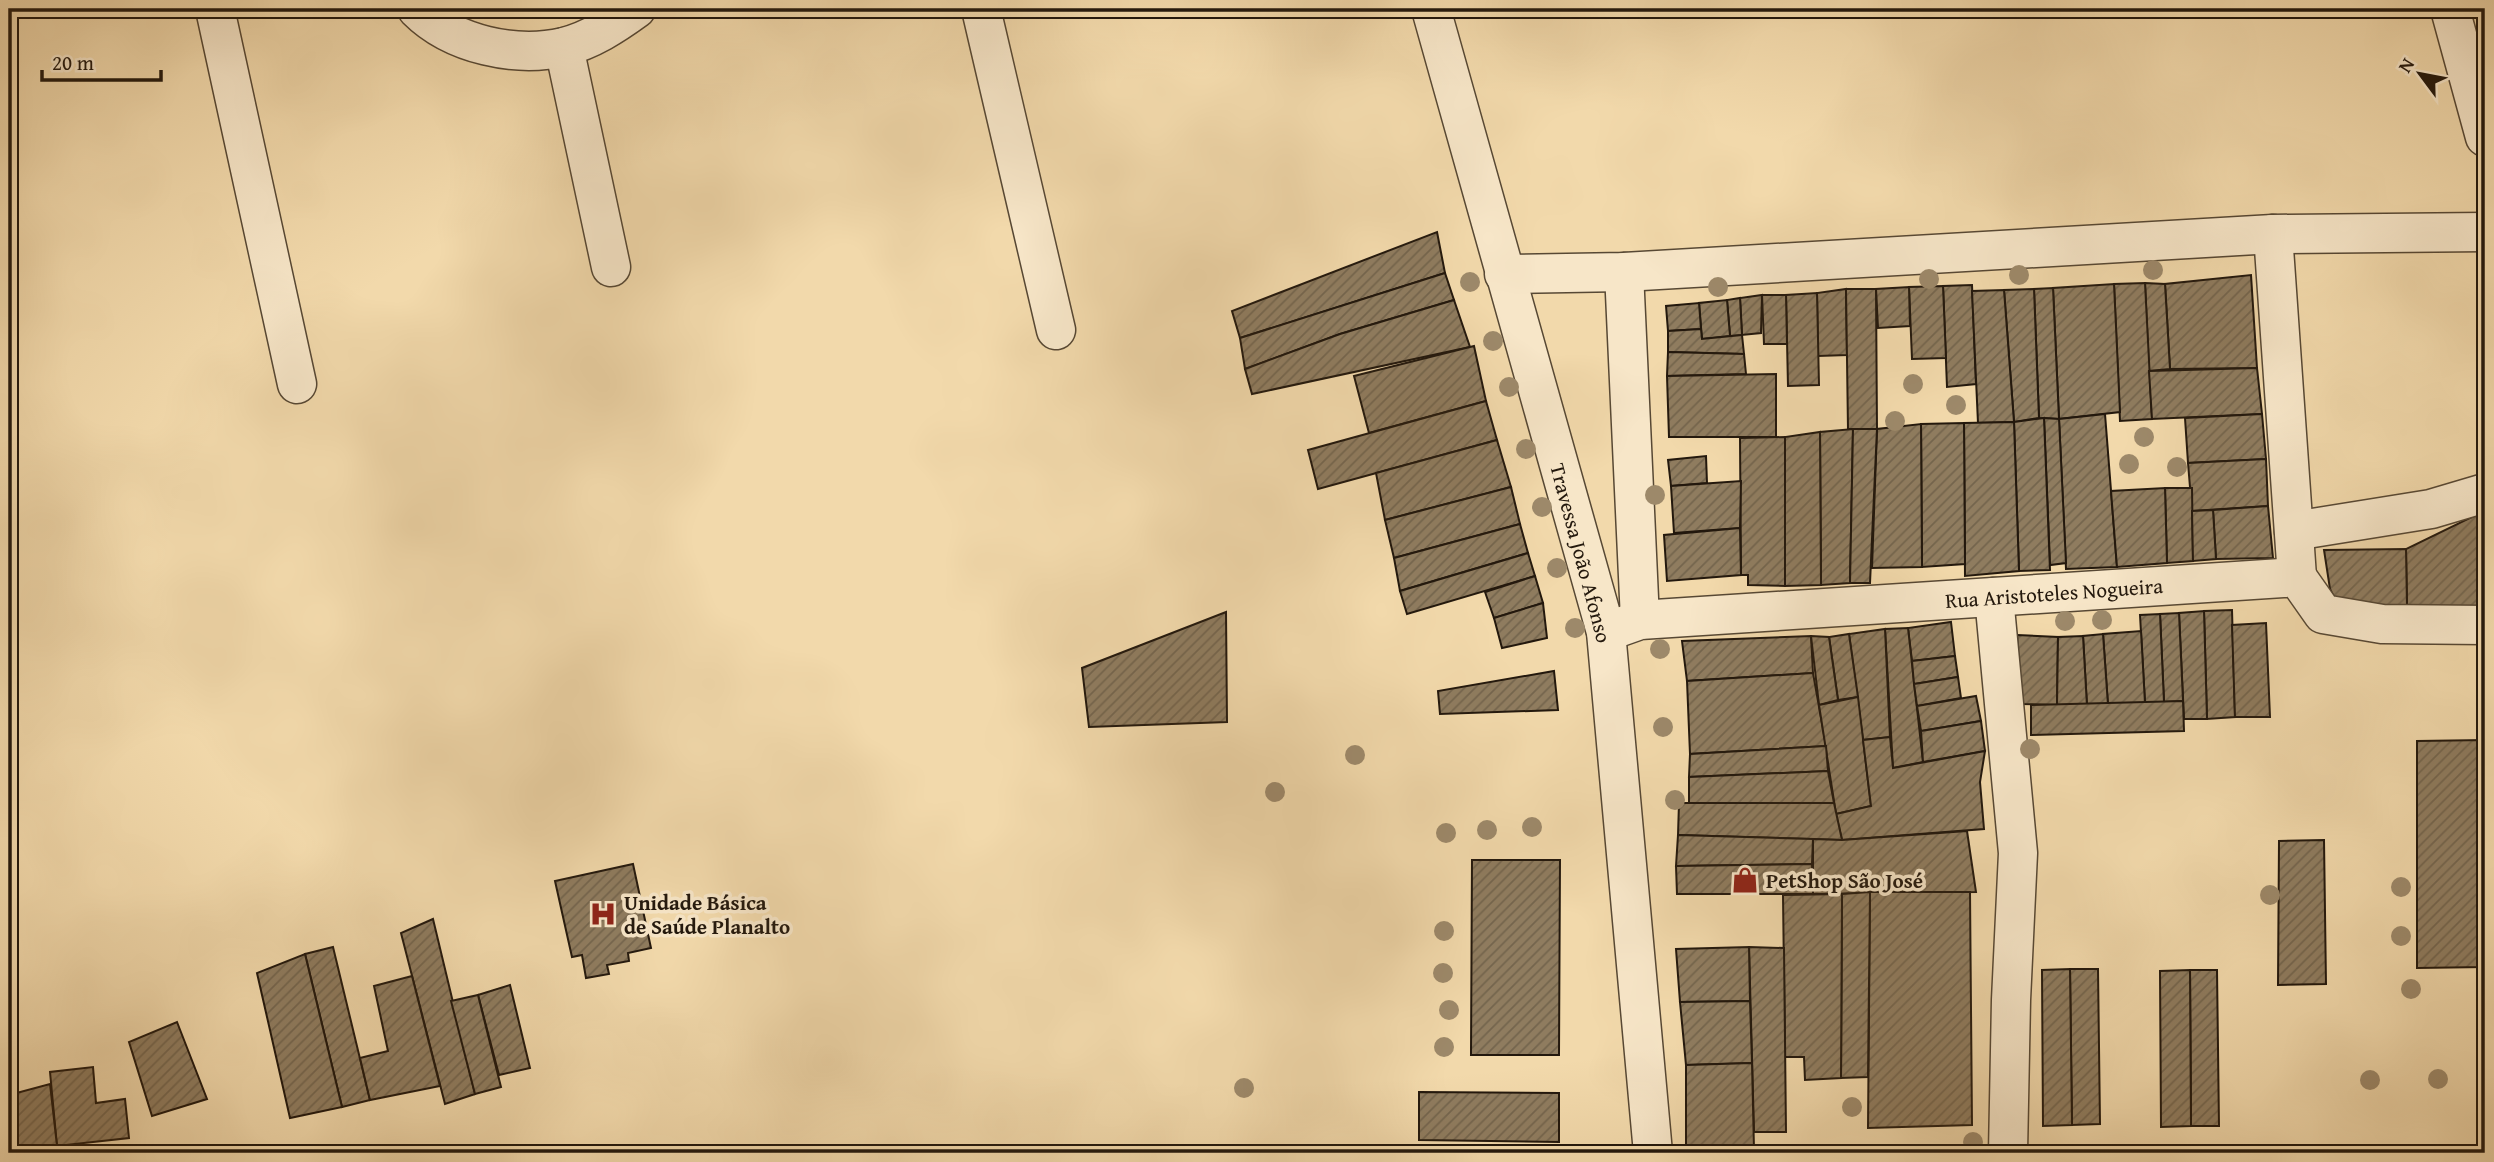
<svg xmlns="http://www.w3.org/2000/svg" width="2494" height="1162" font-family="'Gentium Book Plus',serif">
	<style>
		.building { fill: url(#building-hatch); stroke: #23180d; stroke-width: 2 }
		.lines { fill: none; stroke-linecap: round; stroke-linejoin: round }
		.minor-casing { stroke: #574834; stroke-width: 41 }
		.minor { stroke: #f7e6c8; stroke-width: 38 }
		.tree { fill: #9d896a }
		.labels { text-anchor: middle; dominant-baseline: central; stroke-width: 7; stroke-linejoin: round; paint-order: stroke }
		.street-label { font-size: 21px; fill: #23180d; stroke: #f7e6c8 }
		.poi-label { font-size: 21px; font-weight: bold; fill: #23180d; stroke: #f7e6c8; text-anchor: start }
	</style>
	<defs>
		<pattern id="building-hatch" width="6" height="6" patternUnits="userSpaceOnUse" patternTransform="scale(1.75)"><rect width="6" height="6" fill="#8f7c5f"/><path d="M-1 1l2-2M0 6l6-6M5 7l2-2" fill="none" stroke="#74654d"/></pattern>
	</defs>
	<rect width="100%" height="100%" fill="#f2d9ab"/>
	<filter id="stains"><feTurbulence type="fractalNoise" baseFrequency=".00286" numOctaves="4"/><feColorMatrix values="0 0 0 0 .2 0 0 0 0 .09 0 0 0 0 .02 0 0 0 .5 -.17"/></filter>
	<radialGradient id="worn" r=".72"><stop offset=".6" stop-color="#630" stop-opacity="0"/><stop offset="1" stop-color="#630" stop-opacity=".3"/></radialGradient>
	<!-- building -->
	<g class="building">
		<polygon points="1437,232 1445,273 1240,338 1232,311"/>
		<polygon points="1445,273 1454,300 1340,334 1245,369 1240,338"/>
		<polygon points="2251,275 2257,368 2170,369 2165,284"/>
		<polygon points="2145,283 2165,284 2170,369 2149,371"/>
		<polygon points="2145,283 2152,419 2120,421 2114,284"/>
		<polygon points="2114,284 2120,412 2059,419 2053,288"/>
		<polygon points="1972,285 1976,384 1947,387 1943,286"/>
		<polygon points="1943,286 1946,358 1912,359 1909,287"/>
		<polygon points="1909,287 1910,326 1878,328 1876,289"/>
		<polygon points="2053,288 2059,419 2039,418 2034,289"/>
		<polygon points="1846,289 1847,355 1818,356 1817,293"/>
		<polygon points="1846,289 1876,289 1877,429 1848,429"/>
		<polygon points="2034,289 2039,418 2014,422 2004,290"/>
		<polygon points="2004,290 2014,422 1978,423 1972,291"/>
		<polygon points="1817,293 1819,385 1788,386 1786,295"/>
		<polygon points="1762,295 1761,333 1742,335 1740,298"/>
		<polygon points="1762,295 1786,295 1787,344 1764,344"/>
		<polygon points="1740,298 1742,335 1730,336 1727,300"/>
		<polygon points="1454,300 1470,347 1252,394 1245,369 1340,334"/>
		<polygon points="1727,300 1730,336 1702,339 1699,303"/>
		<polygon points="1699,303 1701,329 1668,331 1666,306"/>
		<polygon points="1701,329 1702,339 1742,335 1744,354 1668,352 1668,331"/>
		<polygon points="1474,346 1486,401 1369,433 1354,376"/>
		<polygon points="1668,352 1744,354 1746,374 1667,376"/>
		<polygon points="2257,368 2262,414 2152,419 2149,371"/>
		<polygon points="1776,374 1776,437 1669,437 1667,376"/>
		<polygon points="1486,401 1497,440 1318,489 1308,450"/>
		<polygon points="2105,414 2117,567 2066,569 2059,419"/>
		<polygon points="2262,414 2266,459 2188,463 2185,418"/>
		<polygon points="2044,418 2059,419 2066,563 2050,565"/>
		<polygon points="2044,418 2050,570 2019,571 2014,422"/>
		<polygon points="2014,422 2019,571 1965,576 1964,423"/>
		<polygon points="1964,423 1965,564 1922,567 1921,424"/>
		<polygon points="1921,424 1922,567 1872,568 1877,429"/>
		<polygon points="1853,429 1850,583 1821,585 1820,432"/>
		<polygon points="1853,429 1877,429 1870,583 1850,583"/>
		<polygon points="1820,432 1821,585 1785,586 1785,437"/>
		<polygon points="1785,437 1785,586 1748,585 1748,575 1741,575 1740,438"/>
		<polygon points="1497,440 1511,487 1385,520 1376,473"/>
		<polygon points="1706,456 1707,483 1671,486 1668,460"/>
		<polygon points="2266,459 2268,506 2192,511 2188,463"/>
		<polygon points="1741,481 1740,528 1674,533 1671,486"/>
		<polygon points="1511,487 1520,524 1394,558 1385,520"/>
		<polygon points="2165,488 2192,488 2193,561 2167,563"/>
		<polygon points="2165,488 2167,563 2117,567 2111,491"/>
		<polygon points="2268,506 2273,558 2216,559 2213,510"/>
		<polygon points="2213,510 2216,559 2193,561 2192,511"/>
		<polygon points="2484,511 2485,609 2407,606 2406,549"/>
		<polygon points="1520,524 1528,553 1400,591 1394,558"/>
		<polygon points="1740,528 1741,575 1667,581 1664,535"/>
		<polygon points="2406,549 2407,606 2337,604 2330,589 2324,550"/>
		<polygon points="1528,553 1535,576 1407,614 1400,591"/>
		<polygon points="1535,576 1543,603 1494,618 1485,592"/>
		<polygon points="1543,603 1547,638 1502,648 1494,618"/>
		<polygon points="2232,610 2235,717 2207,719 2204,611"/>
		<polygon points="2204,611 2207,719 2184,719 2179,613"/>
		<polygon points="1226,612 1227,722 1089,727 1082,668"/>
		<polygon points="2179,613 2183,701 2164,702 2160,614"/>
		<polygon points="2160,614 2164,702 2145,703 2140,615"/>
		<polygon points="1951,622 1955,656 1912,661 1908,628"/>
		<polygon points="2266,623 2270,717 2235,717 2232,625"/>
		<polygon points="1908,628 1923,762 1893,768 1885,629"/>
		<polygon points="1885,629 1890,737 1863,740 1849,634"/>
		<polygon points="2141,631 2145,703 2108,705 2103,634"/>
		<polygon points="1849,634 1858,697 1838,700 1829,637"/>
		<polygon points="2103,634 2108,705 2087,706 2083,636"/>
		<polygon points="2017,635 2058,637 2057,705 2021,704"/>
		<polygon points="1811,636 1813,673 1687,681 1682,641"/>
		<polygon points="1811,636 1829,637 1838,700 1819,705"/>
		<polygon points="2083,636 2087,706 2057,705 2058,637"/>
		<polygon points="1955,656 1958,677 1914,684 1912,661"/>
		<polygon points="1554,671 1558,710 1440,714 1438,691"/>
		<polygon points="1813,673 1826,746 1690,754 1687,681"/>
		<polygon points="1958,677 1961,698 1917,706 1914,684"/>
		<polygon points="1976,696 1981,721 1921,731 1917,706"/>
		<polygon points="1858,697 1871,806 1836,814 1819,705"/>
		<polygon points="2183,701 2184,731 2031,735 2031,705"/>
		<polygon points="1981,721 1985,751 1923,762 1921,731"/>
		<polygon points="1890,737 1893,768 1985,751 1980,782 1984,829 1842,840 1836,814 1871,806 1863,740"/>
		<polygon points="2485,740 2485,967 2417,968 2417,741"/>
		<polygon points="1826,746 1828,771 1689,777 1690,754"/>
		<polygon points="1828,771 1834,803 1689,804 1689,777"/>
		<polygon points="1679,803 1834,803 1842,840 1678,835"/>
		<polygon points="1967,831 1976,892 1813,894 1813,839 1842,840"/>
		<polygon points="1678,835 1813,839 1812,864 1676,866"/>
		<polygon points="2324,840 2326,984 2278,985 2279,841"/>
		<polygon points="1472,860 1560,860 1559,1055 1471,1055"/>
		<polygon points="633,864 651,948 628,953 629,961 607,965 609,974 586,978 582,955 572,957 555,881"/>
		<polygon points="1812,864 1813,894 1677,894 1676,866"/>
		<polygon points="1870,892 1970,892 1972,1125 1868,1128"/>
		<polygon points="1870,892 1868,1077 1841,1078 1842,894"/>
		<polygon points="1842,894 1841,1078 1805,1080 1804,1057 1785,1057 1783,895"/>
		<polygon points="433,919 475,1094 445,1104 401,933"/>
		<polygon points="333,947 370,1100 342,1107 305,954"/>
		<polygon points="1749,947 1784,948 1786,1132 1754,1132"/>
		<polygon points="1749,947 1750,1001 1680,1002 1676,949"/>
		<polygon points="305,954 342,1107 290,1118 257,973"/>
		<polygon points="2070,969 2098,969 2100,1124 2072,1125"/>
		<polygon points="2070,969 2072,1125 2043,1126 2042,970"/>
		<polygon points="2190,970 2217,970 2219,1126 2191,1126"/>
		<polygon points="2190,970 2191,1126 2161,1127 2160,971"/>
		<polygon points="412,976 440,1086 370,1100 360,1058 388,1051 374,986"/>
		<polygon points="510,985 530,1068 499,1075 478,995"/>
		<polygon points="478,995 501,1087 475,1094 451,1001"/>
		<polygon points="1750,1001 1752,1063 1686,1065 1680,1002"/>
		<polygon points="177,1022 207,1099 152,1116 129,1042"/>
		<polygon points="1752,1063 1754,1149 1686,1148 1686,1065"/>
		<polygon points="93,1067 96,1103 125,1099 129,1138 57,1146 50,1072"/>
		<polygon points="50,1084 57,1146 14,1153 9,1120 9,1095"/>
		<polygon points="1419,1092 1559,1093 1559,1142 1419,1140"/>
	</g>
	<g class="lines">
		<!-- minor casing -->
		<g class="minor-casing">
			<g id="minor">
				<polyline points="215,9 297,384"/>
				<path d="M417 9C453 45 516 58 564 47 591 40 614 25 636 9"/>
				<polyline points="981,9 1056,330"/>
				<polyline points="1431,9 1606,632 1653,1153"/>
				<polyline points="2450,9 2485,137"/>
				<polyline points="564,47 611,267"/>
				<polyline points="2273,234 2297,577"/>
				<polyline points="1624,272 1640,620"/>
				<polyline points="1504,274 1624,272 2273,234 2485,232"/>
				<polyline points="2294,531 2431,509 2485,493"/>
				<polyline points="1994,597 2018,853 2011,1000 2008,1153"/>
				<polyline points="1606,632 1640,620 2297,577 2323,614 2382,624 2485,625"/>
			</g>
		</g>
		<!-- minor -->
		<use href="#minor" class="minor"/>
	</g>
	<!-- trees -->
	<g class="tree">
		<circle cx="2153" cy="270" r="10"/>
		<circle cx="2019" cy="275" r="10"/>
		<circle cx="1929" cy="279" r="10"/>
		<circle cx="1470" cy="282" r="10"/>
		<circle cx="1718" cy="287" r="10"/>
		<circle cx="1493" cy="341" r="10"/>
		<circle cx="1913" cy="384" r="10"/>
		<circle cx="1509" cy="387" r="10"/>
		<circle cx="1956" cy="405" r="10"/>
		<circle cx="1895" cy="421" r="10"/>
		<circle cx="2144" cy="437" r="10"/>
		<circle cx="1526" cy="449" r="10"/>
		<circle cx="2129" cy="464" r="10"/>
		<circle cx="2177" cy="467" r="10"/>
		<circle cx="1655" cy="495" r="10"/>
		<circle cx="1542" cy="507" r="10"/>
		<circle cx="1557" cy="568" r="10"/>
		<circle cx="2102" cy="620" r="10"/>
		<circle cx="2065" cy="621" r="10"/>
		<circle cx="1575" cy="628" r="10"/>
		<circle cx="1660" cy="649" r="10"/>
		<circle cx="1663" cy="727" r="10"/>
		<circle cx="2030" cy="749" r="10"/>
		<circle cx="1355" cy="755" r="10"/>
		<circle cx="1275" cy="792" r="10"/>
		<circle cx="1675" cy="800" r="10"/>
		<circle cx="1532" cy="827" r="10"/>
		<circle cx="1487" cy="830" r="10"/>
		<circle cx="1446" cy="833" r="10"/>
		<circle cx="2401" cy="887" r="10"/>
		<circle cx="2270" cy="895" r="10"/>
		<circle cx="1444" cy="931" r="10"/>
		<circle cx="2401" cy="936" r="10"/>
		<circle cx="1443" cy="973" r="10"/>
		<circle cx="2411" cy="989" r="10"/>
		<circle cx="1449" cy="1010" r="10"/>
		<circle cx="1444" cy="1047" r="10"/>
		<circle cx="2438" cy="1079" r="10"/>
		<circle cx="2370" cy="1080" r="10"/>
		<circle cx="1244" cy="1088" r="10"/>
		<circle cx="1852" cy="1107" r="10"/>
		<circle cx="1973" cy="1142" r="10"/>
	</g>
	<!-- icons -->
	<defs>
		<g id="shop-bare" transform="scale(2.1)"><path d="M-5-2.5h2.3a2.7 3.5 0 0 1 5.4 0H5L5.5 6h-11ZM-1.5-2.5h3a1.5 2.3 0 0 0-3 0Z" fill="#8f2418" stroke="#f7e6c8" stroke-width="2.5" paint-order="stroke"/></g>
		<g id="hospital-bare" transform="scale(2.1)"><path d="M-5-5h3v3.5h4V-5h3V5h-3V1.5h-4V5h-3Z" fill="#8f2418" stroke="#f7e6c8" stroke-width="2.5" paint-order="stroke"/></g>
	</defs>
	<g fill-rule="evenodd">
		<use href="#shop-bare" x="1745" y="880"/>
		<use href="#hospital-bare" x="603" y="914"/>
	</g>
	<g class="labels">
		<!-- street labels -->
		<g class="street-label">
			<text transform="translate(1581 553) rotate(75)">Travessa João Afonso</text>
			<text transform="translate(2054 593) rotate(-4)">Rua Aristoteles Nogueira</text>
		</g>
		<!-- poi labels -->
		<g class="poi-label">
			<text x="1766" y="880">PetShop São José</text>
			<text x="624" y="902">Unidade Básica<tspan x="624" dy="24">de Saúde Planalto</tspan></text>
		</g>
	</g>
	<!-- margin -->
	<rect width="2494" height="1162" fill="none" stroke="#f2d9ab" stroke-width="35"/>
	<rect x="10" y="10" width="2473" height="1141" fill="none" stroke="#23180d" stroke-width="3.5"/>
	<rect x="18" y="18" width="2459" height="1127" fill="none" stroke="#23180d" stroke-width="2"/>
	<!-- north arrow -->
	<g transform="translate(2420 74) rotate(302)" stroke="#f7e6c8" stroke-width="5" paint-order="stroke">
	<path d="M0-5L12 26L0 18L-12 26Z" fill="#23180d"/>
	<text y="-10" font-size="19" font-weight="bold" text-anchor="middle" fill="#23180d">N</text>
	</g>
	<!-- scale -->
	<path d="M42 70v10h119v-10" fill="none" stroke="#23180d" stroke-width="3.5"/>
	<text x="52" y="70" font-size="21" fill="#23180d" stroke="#f7e6c8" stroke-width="5" paint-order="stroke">20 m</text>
	<rect width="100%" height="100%" filter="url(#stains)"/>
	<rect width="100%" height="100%" fill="url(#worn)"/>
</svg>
